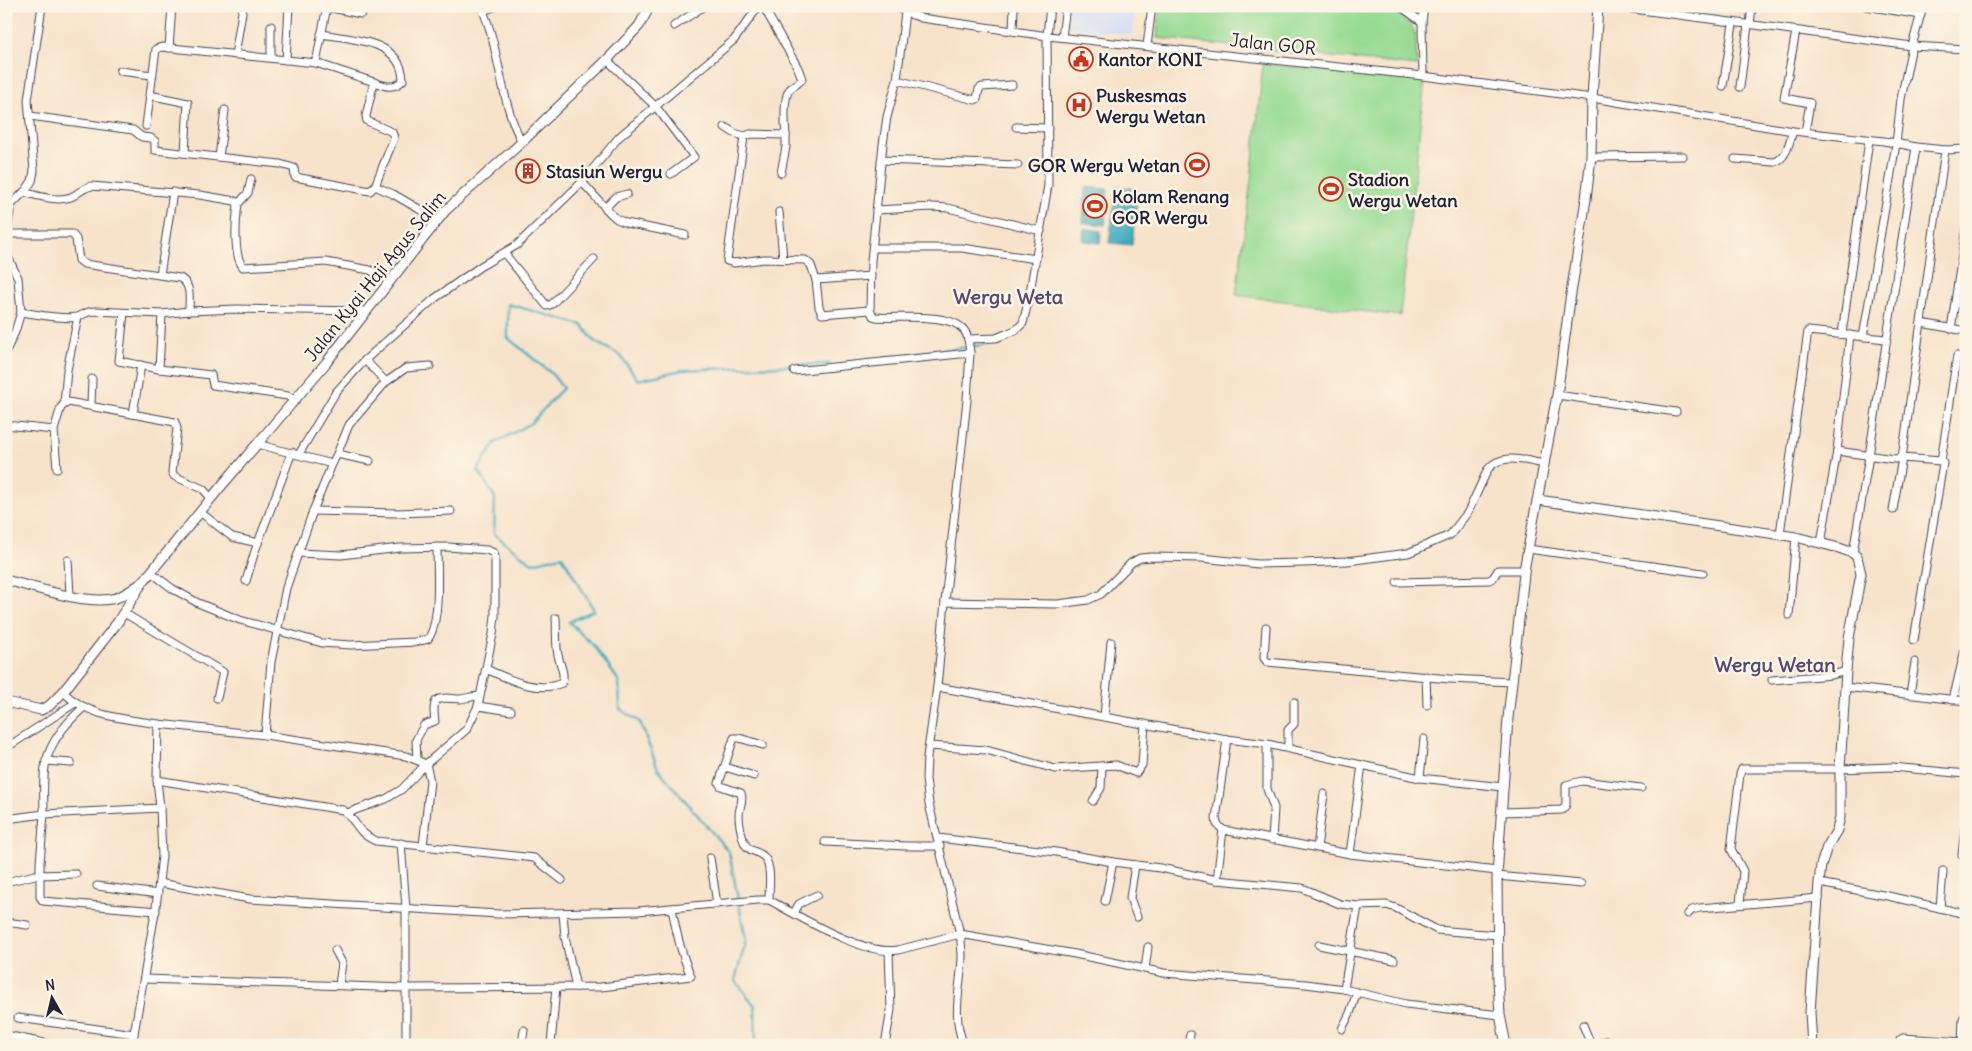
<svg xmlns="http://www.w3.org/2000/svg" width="1972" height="1051" font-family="Delius,sans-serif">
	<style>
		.built { fill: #cfdaf9 }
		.green { fill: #98dc94; stroke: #5d7f68 }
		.water { fill: #41abc0; stroke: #32667e }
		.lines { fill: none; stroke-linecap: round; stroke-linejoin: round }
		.stream { stroke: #41abc0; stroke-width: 2.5 }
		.minor-casing { stroke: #423f50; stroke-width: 9 }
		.tertiary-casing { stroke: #423f50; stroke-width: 11 }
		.minor { stroke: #fff; stroke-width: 7 }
		.tertiary { stroke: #fff; stroke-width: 9 }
		.labels { text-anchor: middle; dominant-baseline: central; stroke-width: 5; stroke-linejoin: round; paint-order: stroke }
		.street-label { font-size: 18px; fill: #22223b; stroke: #fcf5e5 }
		.poi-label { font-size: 18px; font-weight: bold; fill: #22223b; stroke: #fcf5e5; text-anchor: start }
		.quarter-label { font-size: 20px; font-weight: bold; fill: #554b72; stroke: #fcf5e5 }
	</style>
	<rect width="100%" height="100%" fill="#fcf5e5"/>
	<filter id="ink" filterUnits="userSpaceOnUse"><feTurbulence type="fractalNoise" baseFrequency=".02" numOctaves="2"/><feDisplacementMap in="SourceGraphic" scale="10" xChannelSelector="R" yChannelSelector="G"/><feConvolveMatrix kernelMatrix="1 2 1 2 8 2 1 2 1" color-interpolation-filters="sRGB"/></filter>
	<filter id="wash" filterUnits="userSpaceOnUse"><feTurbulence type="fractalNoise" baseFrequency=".0096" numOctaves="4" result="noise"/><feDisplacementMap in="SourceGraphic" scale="20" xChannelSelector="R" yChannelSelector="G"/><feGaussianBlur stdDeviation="1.12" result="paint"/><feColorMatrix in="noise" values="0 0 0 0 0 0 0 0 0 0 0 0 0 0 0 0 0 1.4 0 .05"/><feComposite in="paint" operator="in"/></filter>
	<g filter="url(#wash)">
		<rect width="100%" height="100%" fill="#f7e3ca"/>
		<!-- built -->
		<polygon class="built" points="1069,6 1136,6 1132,35 1068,27"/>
		<!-- green -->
		<g class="green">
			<polygon points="1160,6 1387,6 1411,25 1415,33 1417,66 1157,38"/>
			<polygon points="1263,64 1425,79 1400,316 1236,295 1251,180"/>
		</g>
		<!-- water -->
		<g class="water">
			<polygon points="1116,186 1138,189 1132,245 1109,243"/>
			<polygon points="1085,187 1108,189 1105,225 1083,223"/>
			<polygon points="1084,228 1101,231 1100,243 1083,241"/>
		</g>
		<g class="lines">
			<!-- stream -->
			<g class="stream">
				<polyline points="884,358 983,345 994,340"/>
				<polyline points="756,1045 755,1006 735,980 746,941 729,852 658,769 640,722 620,709 619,681 594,646 569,622 594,610 562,556 532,563 494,534 495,498 478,470 495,443 531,423 563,388 551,373 508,338 508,304 582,325 595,342 620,355 638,380 682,370 829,364"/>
			</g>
		</g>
	</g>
	<g filter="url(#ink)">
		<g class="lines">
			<!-- minor casing -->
			<g class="minor-casing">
				<g id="minor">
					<path d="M481 6C501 50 499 100 522 142"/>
					<path d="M763 6 798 68 802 79C799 84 794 85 790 89 783 96 785 126 786 135L750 134 744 137 727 261 734 263 764 259 805 260 811 265 816 280 871 276"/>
					<polyline points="893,6 921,18 1048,36 1423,76 1592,98 1793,131 1884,141 1916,147 1945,150 1966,149"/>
					<polyline points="1400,6 1422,22 1423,76"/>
					<polyline points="1611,6 1912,46 1966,49"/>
					<polyline points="1866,6 1921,15"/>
					<polyline points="327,7 361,14"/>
					<polyline points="483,11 496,6"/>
					<polyline points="912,15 916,6"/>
					<polyline points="1422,22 1424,6"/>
					<polyline points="1750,25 1752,6"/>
					<polyline points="271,26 271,58"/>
					<polyline points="674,26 704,6"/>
					<polyline points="1013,31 1014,6"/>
					<polyline points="1796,31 1784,98 1810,103 1805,132"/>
					<path d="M321 34C351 39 402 40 403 80 394 90 384 86 374 82"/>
					<polyline points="1062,37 1066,6"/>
					<polyline points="1147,46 1152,6"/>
					<polyline points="169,48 172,6"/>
					<polyline points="235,55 243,6"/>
					<polyline points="286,60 289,6"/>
					<polyline points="607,60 656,107 694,157 671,174"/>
					<polyline points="316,63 327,6"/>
					<polyline points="120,71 152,75"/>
					<polyline points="897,80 975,100 977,99 979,89 982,87 1012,85"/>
					<polyline points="1723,86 1733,24"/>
					<polyline points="1740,87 1748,25"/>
					<polyline points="149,95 188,103 185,152"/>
					<polyline points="30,116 133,130 142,137 151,138 155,141 155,150 280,164 294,168 295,177 370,191 375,186 393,194 438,220"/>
					<polyline points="146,126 156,49 162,47 316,63 374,82 366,116 367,121 392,132 394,138 375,186"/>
					<polyline points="725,127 734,133 745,136"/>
					<polyline points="1016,127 1048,128"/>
					<polyline points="219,157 225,110"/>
					<polyline points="1591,157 1683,156"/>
					<path d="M1735 159 1774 162C1787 159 1789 142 1793 131"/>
					<polyline points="881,160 1018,165"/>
					<polyline points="781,173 786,147 786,135"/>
					<polyline points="582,182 610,213 617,219 626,223 685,235"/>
					<path d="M24 192C37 196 57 202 71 197 79 194 80 189 91 186L200 195 235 201 238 204C236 220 233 255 243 267L326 262 370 270 389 281"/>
					<polyline points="238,204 248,193 251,179"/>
					<polyline points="605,208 616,197 627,194"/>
					<polyline points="876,210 933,207 948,208 1041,231"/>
					<polyline points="779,212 783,259"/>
					<path d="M7 234H72L76 239 79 260 84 264 180 278C192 285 189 298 189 311L237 309 365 311"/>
					<polyline points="873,248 962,248 1036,259"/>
					<polyline points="504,253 547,306 552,304 594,259"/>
					<polyline points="160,275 173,192"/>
					<polyline points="816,280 819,307 822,314 870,310"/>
					<path d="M21 312C36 314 62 320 77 317 83 315 87 311 95 311L162 314 189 311"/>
					<polyline points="124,313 119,361 159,369 162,314"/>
					<polyline points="1921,323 1966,331"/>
					<polyline points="1951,329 1966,228"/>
					<polyline points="1842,334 1869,140"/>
					<polyline points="1863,337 1896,144 1901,99 1912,46 1923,6"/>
					<polyline points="968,339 996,338 1016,330 1023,323 1029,298 1048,185 1047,36 1050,6"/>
					<polyline points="6,351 15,332 21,312 18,278 8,257 7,234 10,211 12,204 26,190 32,181 34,171 28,100 42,6"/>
					<polyline points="159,369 211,375 213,385 288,396 295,400"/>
					<path d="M794 371 970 353C969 346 969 336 964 330 949 312 898 319 876 317L873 316 870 310 871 261 883 144 887 117 897 80 905 12"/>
					<polyline points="386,382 406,368 430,366"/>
					<polyline points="1557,395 1676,412"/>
					<polyline points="64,404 67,370 78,317"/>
					<polyline points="91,406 92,379"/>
					<polyline points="133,414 141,365"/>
					<polyline points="6,425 54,430 61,407 68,402 175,422 177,428 172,472 174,476 203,489 211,498"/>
					<polyline points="54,430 57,469"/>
					<polyline points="257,444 332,464 313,511 286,588 271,662 265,735"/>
					<polyline points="1837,451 1850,335"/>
					<polyline points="299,454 336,392 365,360 434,299 481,266 517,245 582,182 619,137 734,40 759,6"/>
					<polyline points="337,454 349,425 386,382 365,360"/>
					<polyline points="1941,461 1957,356"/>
					<polyline points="332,464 337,454 370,461"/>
					<polyline points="313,511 397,513 451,511"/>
					<polyline points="200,512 232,537 258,543"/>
					<polyline points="1780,534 1808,331 1886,339"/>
					<polyline points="1821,543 1837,451 1894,459 1902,458 1893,510"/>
					<polyline points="1528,549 1703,573"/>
					<polyline points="299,553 341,555 400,548 448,547 487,550 494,553 495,558 495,616 493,634 478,706 467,729 426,764 402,789 386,799 347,813"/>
					<polyline points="1853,553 1869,456 1916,147"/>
					<polyline points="68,560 70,595"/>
					<path d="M152 573 173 589 198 603 240 620 322 643 351 645 415 642 428 639C441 622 437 570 437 547"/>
					<polyline points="246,581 255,551 292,452"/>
					<polyline points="1397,582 1489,580 1493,578 1498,570 1525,570"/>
					<polyline points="945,602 967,400 970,353"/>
					<polyline points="124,613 223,672 217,698"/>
					<polyline points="1789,615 1796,537"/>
					<polyline points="1266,627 1264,658 1267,662 1450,679 1512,682"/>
					<polyline points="1914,640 1943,463 1941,461 1902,458 1945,150"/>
					<path d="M486 669C509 679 537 694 562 683 565 673 561 668 559 659 555 647 557 631 556 618"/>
					<polyline points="1426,676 1427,705"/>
					<polyline points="1772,680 1832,675 1846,671"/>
					<path d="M937 687 927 757 926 779 929 804 960 934C961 941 962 949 962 957 961 987 951 1016 964 1045"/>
					<polyline points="1845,687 1966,701"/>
					<path d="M63 692C91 718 122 718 158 724L157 780 160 808 162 856 156 907 132 1045"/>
					<polyline points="1910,695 1915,662"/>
					<polyline points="1953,700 1966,645"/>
					<polyline points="478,706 511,711"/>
					<polyline points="1104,717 1111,642"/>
					<polyline points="158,724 265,735 406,756 426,764 430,781 423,846"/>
					<polyline points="1227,739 1216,819 1217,824 1223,830 1350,854 1497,871"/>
					<polyline points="1267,744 1267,789 1274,808 1272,840"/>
					<path d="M763 745 739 738H734L719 783 721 786 741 793C744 801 739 807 739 815 739 822 741 832 743 839 747 854 758 849 765 858 772 868 769 888 769 900"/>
					<polyline points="929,746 986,750 1055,769 1116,765 1136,773 1142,765 1145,724"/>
					<polyline points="6,748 75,703"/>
					<polyline points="1288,748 1288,730 1294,724 1294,702"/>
					<path d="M417 759 416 740 424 725 435 721C434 716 433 705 436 701 440 696 454 699 460 699 466 699 473 695 479 697"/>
					<polyline points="46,761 71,763"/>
					<polyline points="725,767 754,776"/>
					<polyline points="1420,778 1424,739"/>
					<path d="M157 780 343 810C358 821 355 832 376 841L534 858 562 880"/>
					<path d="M1503 787 1420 778 1267 744 1227 739 937 687 945 602 1058 604 1088 600 1101 594 1131 563 1140 558 1152 557 1202 558 1258 564 1305 563 1347 561 1408 553 1450 535 1468 512 1488 469C1502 452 1526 461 1545 464"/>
					<polyline points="1093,801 1101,788 1102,766"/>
					<polyline points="1501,812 1562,810 1566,805 1566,785 1582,781 1641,788"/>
					<path d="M6 819 44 814C44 797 42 778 46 762 51 741 67 722 83 708"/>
					<polyline points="938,838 1056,852 1113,862 1160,868 1217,880 1302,888 1340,904 1358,906 1386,905 1396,908 1437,930 1497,935"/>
					<polyline points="825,842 906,846 940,846"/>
					<polyline points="401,843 406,908 406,1045"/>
					<polyline points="1317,848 1324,794"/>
					<polyline points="1350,854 1362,765"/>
					<polyline points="1962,855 1966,820"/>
					<polyline points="710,858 717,904"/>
					<polyline points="1135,865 1130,898 1137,917"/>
					<polyline points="1497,876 1581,884"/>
					<polyline points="1217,880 1223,830"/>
					<polyline points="6,882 35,875 76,874"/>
					<path d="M159 883 250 899 498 914 638 911 758 900H769C801 917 863 956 898 950L960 934 1075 954 1164 973 1306 984 1344 989 1406 1004 1500 1015"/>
					<polyline points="1819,883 1888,896 1966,914"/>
					<polyline points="97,886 158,894"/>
					<polyline points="1105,901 1113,862"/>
					<polyline points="1740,904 1743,871 1731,849 1740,774 1742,769 1840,769 1892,767 1966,774"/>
					<polyline points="1940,908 1943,871"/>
					<polyline points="156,911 43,901 40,897 40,863 44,814 160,808"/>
					<polyline points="563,913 565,937 576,987"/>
					<polyline points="794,913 799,904 817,895"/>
					<polyline points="1688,914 1692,910 1700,908 1819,898"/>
					<polyline points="6,922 27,925"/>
					<polyline points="1319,945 1394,960"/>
					<polyline points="335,950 342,963 339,985"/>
					<polyline points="1145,969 1148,947"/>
					<path d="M145 979 405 988 601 987 691 976C681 954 676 932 672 908"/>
					<polyline points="1344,989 1358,906"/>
					<polyline points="18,1018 134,1034"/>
					<polyline points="1583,1025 1591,1045"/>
					<polyline points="1342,1029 1350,1013 1357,992"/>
					<polyline points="6,1035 53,1045"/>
					<polyline points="522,1045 524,1030"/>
					<polyline points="551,1045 556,987"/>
					<polyline points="885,1045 891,1010 889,951"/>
					<polyline points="1188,1045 1190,1035"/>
					<path d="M1598 1045C1606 1039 1612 1040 1621 1045"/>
					<polyline points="1900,1045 1900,1040 1903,1038 1962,1042"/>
					<polyline points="1962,1045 1963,1019 1966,1015"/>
				</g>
			</g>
			<!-- tertiary casing -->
			<g class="tertiary-casing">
				<g id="tertiary">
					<polyline points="1538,500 1796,537 1839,548 1853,553 1857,557 1861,574 1849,638 1846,671 1840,769 1840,817 1837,830 1827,847 1821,865 1819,883 1810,1012 1812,1045"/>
					<path d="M6 580C35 587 88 606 116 598 125 595 133 589 140 584"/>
					<polyline points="6,702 41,710 49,706 63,692 117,623 142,583 218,490 326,363 445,211 522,142 607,60 639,26 650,6"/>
					<polyline points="1506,1045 1500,1015 1498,981 1497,876 1508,718 1525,565 1557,395 1570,300 1586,199 1591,157 1592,98 1598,6"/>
				</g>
			</g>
			<!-- minor -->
			<use href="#minor" class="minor"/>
			<!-- tertiary -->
			<use href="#tertiary" class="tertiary"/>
		</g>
	</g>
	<!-- icons -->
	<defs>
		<g id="civic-ring" transform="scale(1.25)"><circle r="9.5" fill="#fcf5e5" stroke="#c8321e" stroke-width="1.5"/><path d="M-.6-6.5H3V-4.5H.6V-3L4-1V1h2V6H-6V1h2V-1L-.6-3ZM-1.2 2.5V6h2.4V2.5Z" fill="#c8321e"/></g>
		<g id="hospital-ring" transform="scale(1.25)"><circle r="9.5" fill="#fcf5e5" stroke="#c8321e" stroke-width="1.5"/><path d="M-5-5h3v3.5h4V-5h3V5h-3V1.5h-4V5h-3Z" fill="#c8321e"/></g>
		<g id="stadium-ring" transform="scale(1.25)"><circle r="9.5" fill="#fcf5e5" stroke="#c8321e" stroke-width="1.5"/><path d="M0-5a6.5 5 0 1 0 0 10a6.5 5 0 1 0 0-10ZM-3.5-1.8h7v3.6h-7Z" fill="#c8321e"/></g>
		<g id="building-ring" transform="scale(1.25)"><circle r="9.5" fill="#fcf5e5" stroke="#c8321e" stroke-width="1.5"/><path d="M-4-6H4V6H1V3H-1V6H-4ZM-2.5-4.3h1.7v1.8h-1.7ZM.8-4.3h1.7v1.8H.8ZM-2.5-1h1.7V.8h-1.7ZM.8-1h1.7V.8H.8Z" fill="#c8321e"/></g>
	</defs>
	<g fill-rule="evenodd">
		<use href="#civic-ring" x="1081" y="59"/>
		<use href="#hospital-ring" x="1079" y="105"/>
		<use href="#stadium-ring" x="1197" y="165"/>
		<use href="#building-ring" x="528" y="171"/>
		<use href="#stadium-ring" x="1331" y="189"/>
		<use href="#stadium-ring" x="1095" y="206"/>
	</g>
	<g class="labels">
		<!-- street labels -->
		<g class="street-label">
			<text transform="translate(1273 44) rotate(6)">Jalan GOR</text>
			<text transform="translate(375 276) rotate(-51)">Jalan Kyai Haji Agus Salim</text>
		</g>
		<!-- poi labels -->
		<g class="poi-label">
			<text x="1098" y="59">Kantor KONI</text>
			<text x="1096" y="95">Puskesmas<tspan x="1096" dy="21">Wergu Wetan</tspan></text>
			<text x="1180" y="165" text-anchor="end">GOR Wergu Wetan</text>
			<text x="546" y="171">Stasiun Wergu</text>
			<text x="1348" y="179">Stadion<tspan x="1348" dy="21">Wergu Wetan</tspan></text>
			<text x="1112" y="196">Kolam Renang<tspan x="1112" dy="21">GOR Wergu</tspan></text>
		</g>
		<!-- quarter labels -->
		<g class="quarter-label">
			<text x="1008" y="296">Wergu Weta</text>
			<text x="1775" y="664">Wergu Wetan</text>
		</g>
	</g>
	<!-- margin -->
	<rect width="1972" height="1051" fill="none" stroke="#fcf5e5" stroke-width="25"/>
	<!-- north arrow -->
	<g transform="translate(52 998) rotate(352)" stroke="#fcf5e5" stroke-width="4" paint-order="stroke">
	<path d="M0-4L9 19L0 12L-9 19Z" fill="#22223b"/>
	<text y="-8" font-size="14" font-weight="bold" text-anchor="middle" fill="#22223b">N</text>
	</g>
</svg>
